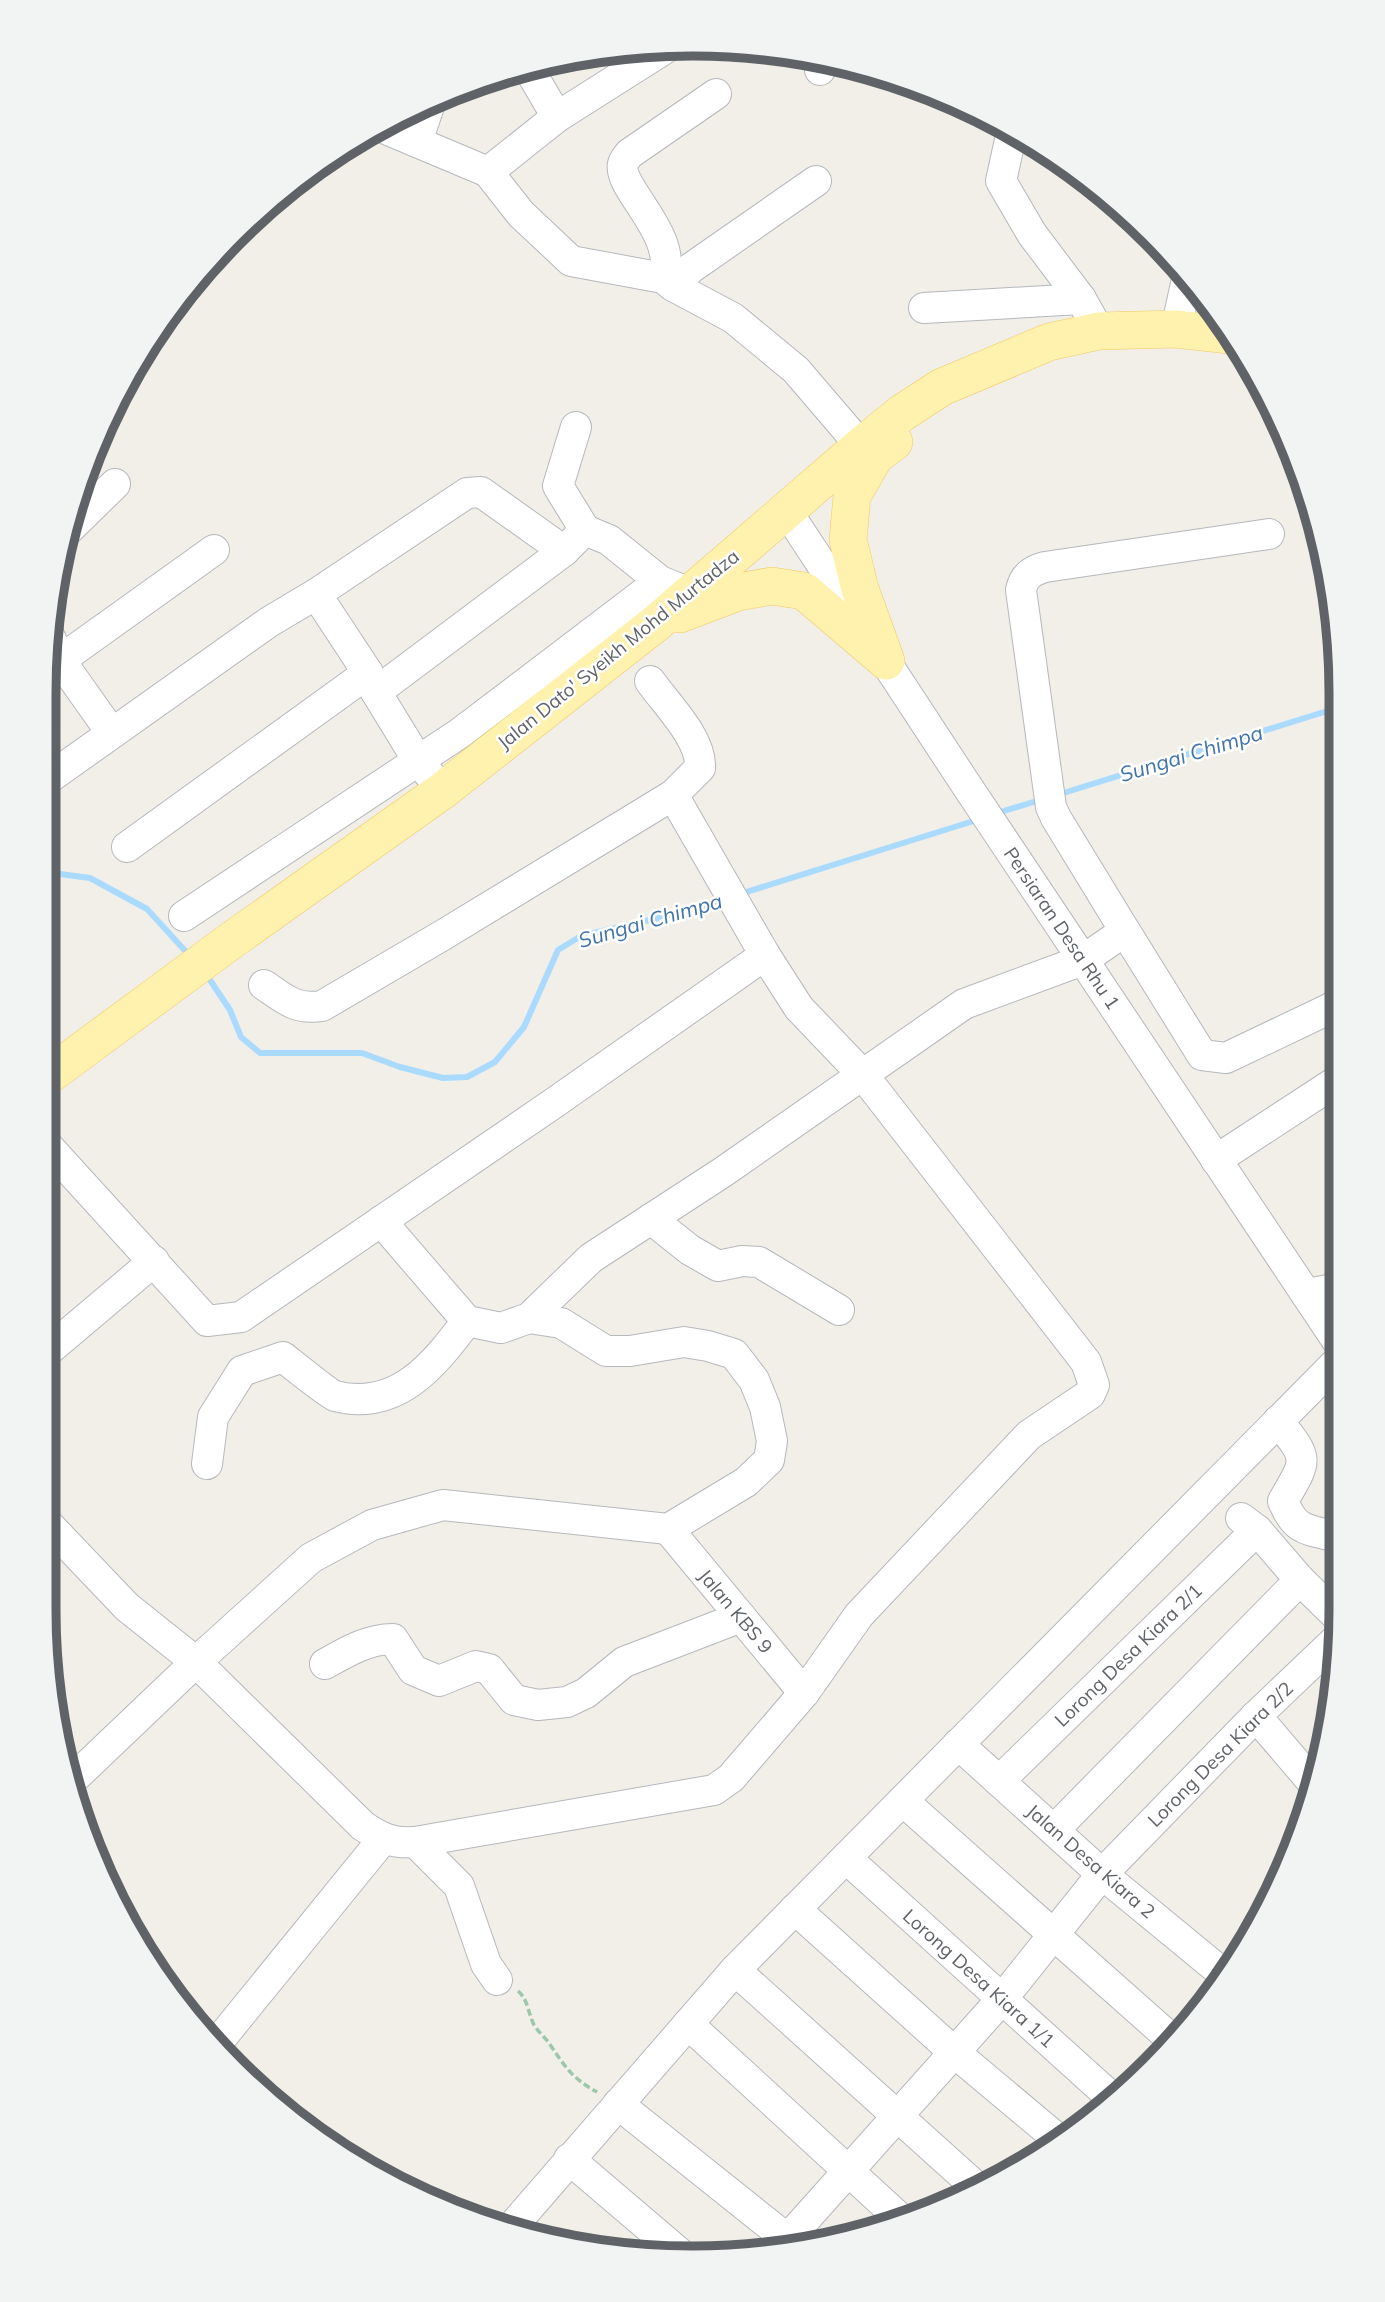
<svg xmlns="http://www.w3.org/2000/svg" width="1385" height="2302" font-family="Mulish,sans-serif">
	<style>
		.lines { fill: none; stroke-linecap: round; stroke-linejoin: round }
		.stream { stroke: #aadaff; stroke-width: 6 }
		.minor-casing { stroke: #b5b8bc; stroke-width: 32 }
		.major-casing { stroke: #f2c960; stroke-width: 38 }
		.path { stroke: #9cc7a9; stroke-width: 3.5; stroke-dasharray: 7 3.5; stroke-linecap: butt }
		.minor { stroke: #fff; stroke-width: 30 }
		.major { stroke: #fff2af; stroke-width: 37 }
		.labels { text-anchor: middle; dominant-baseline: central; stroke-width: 5; stroke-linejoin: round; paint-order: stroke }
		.street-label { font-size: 19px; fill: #5f6368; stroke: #fff }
		.water-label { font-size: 21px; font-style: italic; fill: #4174aa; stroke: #fff }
		.rim { fill: none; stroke: #5f6368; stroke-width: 9 }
	</style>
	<rect width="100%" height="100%" fill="#f1efe8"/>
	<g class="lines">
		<!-- stream -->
		<g class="stream">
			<polyline points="1057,795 1340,707"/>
			<polyline points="994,814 1040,800"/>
			<polyline points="45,872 90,878 147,909 189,955"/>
			<polyline points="740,894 980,819"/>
			<polyline points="206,974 230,1010 241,1037 260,1053 362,1053 400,1067 443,1078 467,1077 495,1062 524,1027 558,950 581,936 684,912 723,899"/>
		</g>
		<!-- minor casing -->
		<g class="minor-casing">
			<g id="minor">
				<polyline points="530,67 530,71 557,117"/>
				<polyline points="820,70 823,57"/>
				<polyline points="381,127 488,172 521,214 571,261 663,278 673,286 733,318 796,370 861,446"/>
				<polyline points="1012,131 1001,181 1032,234 1081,299 1099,331"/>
				<polyline points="417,142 431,100"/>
				<polyline points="488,172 557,117 669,46"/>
				<path d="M663 278C680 236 617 188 623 164 624 160 627 157 629 154L716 94"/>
				<polyline points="673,286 691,268 816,181"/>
				<polyline points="924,308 1081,299"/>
				<polyline points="1176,329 1188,275"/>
				<polyline points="576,427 558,486 585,530"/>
				<polyline points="786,510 965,783 1340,1345"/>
				<polyline points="69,529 115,484"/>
				<polyline points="316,594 368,673 376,692 417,759 429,774"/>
				<polyline points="48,633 60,660 111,732"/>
				<polyline points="45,671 214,550"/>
				<polyline points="376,692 564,551"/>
				<polyline points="45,781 269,622 316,594 467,493 481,492 564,551 585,530 609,540 660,581 690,593"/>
				<polyline points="127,847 368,673"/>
				<polyline points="184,916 460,733 660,581"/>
				<polyline points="1125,931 1202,1055 1226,1058 1331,1008 1340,1001"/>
				<path d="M264 985C285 999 295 1010 322 1006L443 935 673 795 700 768C702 739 667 705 650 681"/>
				<polyline points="44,1142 207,1321 241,1317 554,1103 765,955"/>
				<polyline points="1216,1160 1340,1079"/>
				<polyline points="651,1219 690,1250 718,1266 742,1261 759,1262 839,1310"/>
				<path d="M381 1221 467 1321 501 1328 529 1318 591 1258 723 1172 964 1004 1083 960 1125 931 1056 818 1051 807 1021 590C1024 576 1031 571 1045 567L1269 534"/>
				<polyline points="1306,1294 1340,1288"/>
				<polyline points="44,1354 154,1261"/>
				<path d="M1278 1421C1309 1460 1308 1458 1283 1501 1295 1530 1304 1529 1334 1536L1340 1532"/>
				<path d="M207 1464 213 1417 242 1371 283 1357C292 1364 329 1394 335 1396 397 1412 434 1365 467 1321"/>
				<path d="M44 1520 127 1607 196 1662 363 1826C381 1838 393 1844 415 1842L714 1790 731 1778 804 1693 859 1615 1029 1435 1090 1394 1094 1385 1086 1362 863 1075 799 1008 765 955 673 795"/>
				<polyline points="668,1529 804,1693"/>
				<polyline points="1300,1580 1340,1619"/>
				<path d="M325 1664C346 1652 368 1639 393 1639L413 1670 439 1681 476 1666 489 1669 514 1700 538 1705 567 1702 586 1693 624 1662 741 1617"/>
				<polyline points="1256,1716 1314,1784"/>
				<polyline points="958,1744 1102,1874 1226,1976"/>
				<polyline points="72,1780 196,1662 311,1558 372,1525 443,1505 668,1529 746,1482 769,1460 772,1441 765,1407 754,1380 734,1354 708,1346 684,1342 630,1351 606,1351 561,1323 529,1318"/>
				<polyline points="999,1781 1257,1530"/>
				<polyline points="903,1801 1169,2037"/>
				<polyline points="1054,1830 1300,1580 1257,1530 1241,1518"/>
				<polyline points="415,1842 459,1886 486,1964 497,1980"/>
				<polyline points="846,1858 1112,2098"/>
				<polyline points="795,1909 954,2052 1059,2140"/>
				<polyline points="735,1970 974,2185"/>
				<polyline points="688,2024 904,2222"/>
				<polyline points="218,2042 383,1839"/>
				<polyline points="618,2104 791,2242"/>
				<polyline points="569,2159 684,2257"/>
				<polyline points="511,2228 735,1970 1340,1359"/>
				<polyline points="784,2243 1002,1999 1102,1874 1256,1716 1340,1636"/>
			</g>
		</g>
		<!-- major casing -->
		<g class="major-casing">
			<g id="major">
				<polyline points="680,614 738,592 772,586 804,591 885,660"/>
				<polyline points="886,661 860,589 848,540 852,496 875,456 894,442"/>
				<polyline points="45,1078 232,940 442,791 655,624 861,446 902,413 942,387 1049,342 1099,331 1176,329 1230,335"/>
			</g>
		</g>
		<!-- path -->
		<path class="path" d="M518 1991C528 1999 528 2013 534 2025 539 2033 546 2038 551 2046 566 2068 572 2078 597 2092"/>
		<!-- minor -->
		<use href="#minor" class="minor"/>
		<!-- major -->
		<use href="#major" class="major"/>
	</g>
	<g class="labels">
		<!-- street labels -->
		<g class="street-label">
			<text transform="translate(618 649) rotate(-39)">Jalan Dato' Syeikh Mohd Murtadza</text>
			<text transform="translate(1062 928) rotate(56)">Persiaran Desa Rhu 1</text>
			<text transform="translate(736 1611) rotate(50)">Jalan KBS 9</text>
			<text transform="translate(1128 1655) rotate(-44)">Lorong Desa Kiara 2/1</text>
			<text transform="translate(1220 1754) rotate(-45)">Lorong Desa Kiara 2/2</text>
			<text transform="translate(1091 1861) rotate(41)">Jalan Desa Kiara 2</text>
			<text transform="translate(979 1978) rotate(42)">Lorong Desa Kiara 1/1</text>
		</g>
		<!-- water labels -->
		<g class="water-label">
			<text transform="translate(1191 753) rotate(-17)">Sungai Chimpa</text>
			<text transform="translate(650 920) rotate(-16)">Sungai Chimpa</text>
		</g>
	</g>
	<!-- crop -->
	<path d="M0 0H1385V2302H0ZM692 56H693A636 636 0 0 1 1329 692V1610A636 636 0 0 1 693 2246H692A636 636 0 0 1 56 1610V692A636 636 0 0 1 692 56Z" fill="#f2f3f3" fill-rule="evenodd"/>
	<path class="rim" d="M692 56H693A636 636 0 0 1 1329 692V1610A636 636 0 0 1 693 2246H692A636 636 0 0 1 56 1610V692A636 636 0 0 1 692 56Z"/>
</svg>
